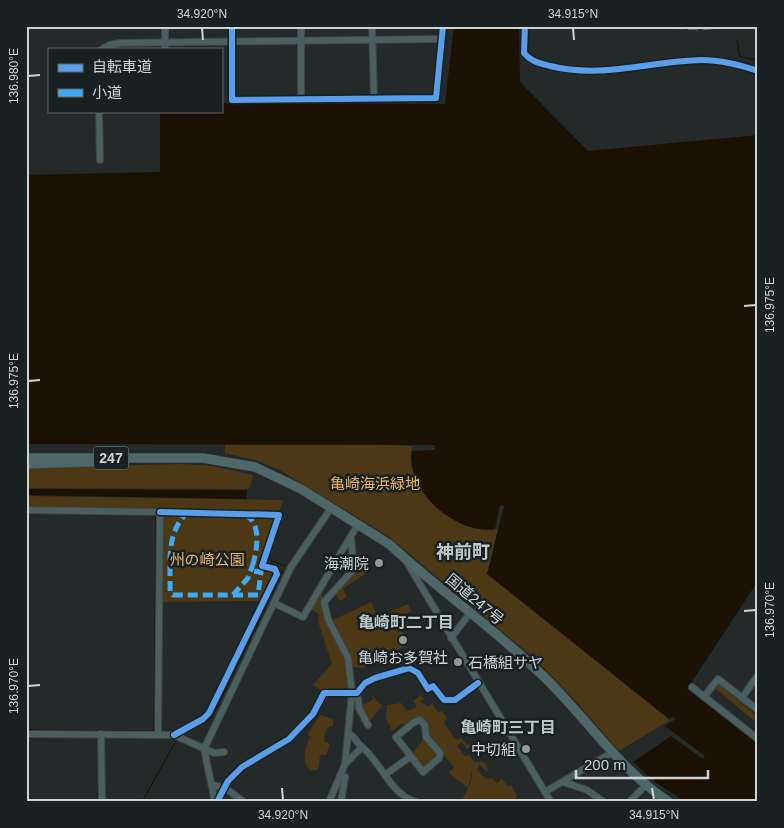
<svg xmlns="http://www.w3.org/2000/svg" width="784" height="828" font-family="Helvetica,'Noto Sans JP',sans-serif">
	<style>
		.green { fill: #4c3814 }
		.water { fill: #1a1004 }
		.lines { fill: none; stroke-linecap: round; stroke-linejoin: round }
		.stream { stroke: #1a1004; stroke-width: 1 }
		.minor-casing { stroke: #404444; stroke-width: 8 }
		.highway-casing { stroke: #404444; stroke-width: 10 }
		.minor { stroke: #4a5f5f; stroke-width: 6 }
		.highway { stroke: #4e686a; stroke-width: 9 }
		.rail { stroke: #5a6768; stroke-width: 1; stroke-dasharray: 10 5; stroke-linecap: butt }
		.quiet { stroke: #3fa9f5; stroke-width: 5; stroke-dasharray: 10 5; stroke-linecap: butt }
		.cycleway-casing { stroke: #192122; stroke-width: 9 }
		.cycleway { stroke: #5a9eea; stroke-width: 6 }
		.ticks { fill: none; stroke: #ced4d4; stroke-width: 2 }
		.poi-dot { fill: #929898; stroke: #192122; stroke-width: 2 }
		.labels { text-anchor: middle; dominant-baseline: central; stroke-width: 5; stroke-linejoin: round; paint-order: stroke }
		.shield { fill: #192122; stroke: #989e9f; stroke-width: 1 }
		.shield-label { font-size: 14px; font-weight: bold; fill: #ced4d4 }
		.park-label { font-size: 15px; fill: #ecb764; stroke: #192122 }
		.poi-label { font-size: 15px; fill: #ced4d4; stroke: #192122; text-anchor: end }
		.street-label { font-size: 15px; fill: #ced4d4; stroke: #192122 }
		.neighbourhood-label { font-size: 16px; font-weight: bold; fill: #bcc7c8; stroke: #192122 }
		.quarter-label { font-size: 18px; font-weight: bold; fill: #bcc7c8; stroke: #192122 }
		.neatline { fill: none; stroke: #ced4d4; stroke-width: 2 }
		.ticks-label { font-size: 12px; text-anchor: middle; fill: #ced4d4 }
	</style>
	<rect width="100%" height="100%" fill="#242929"/>
	<!-- green -->
	<g class="green">
		<path d="M363 444 412 446C412 451 410 456 411 461 414 496 451 524 483 530 488 531 493 529 498 529L488 574 670 720 619 751 573 698 534 658 388 536 278 469 255 460 225 453V445Z"/>
		<polygon points="184,464 213,466 253,475 249,489 26,488 26,467"/>
		<polygon points="26,496 283,500 260,568 275,572 262,601 163,602 163,510 26,509"/>
		<polygon points="366,553 369,571 343,589 347,597 339,601 335,591 356,569 355,554"/>
		<polygon points="321,594 324,598 323,607 346,662 350,688 348,690 322,691 313,685 332,664 318,621 319,614 311,609"/>
		<polygon points="371,602 378,617 408,604 412,611 399,617 407,645 364,668 353,667 344,643 331,621"/>
		<polygon points="719,684 758,717 758,724 715,688"/>
		<polygon points="372,695 382,706 371,720 368,720 362,705 373,700"/>
		<path d="M421 695 424 699 420 702 429 707 432 702 438 713 442 711 447 718 444 723 456 740 461 738 467 745 472 742 474 744 467 749 462 742 457 746 465 756 469 755 475 762H484L489 771 487 772 479 764 477 770 486 779 492 778 497 783 502 779 508 787 511 785 517 795 514 802H461C466 792 473 782 472 771L468 788 449 773 454 767 430 739 425 720 420 717 405 726 403 723 392 731 386 719 387 705 401 703 407 711 417 707 413 701Z"/>
		<path d="M320 715 333 719V725L326 729 324 741 330 744 326 755H320L318 770 310 771C301 760 305 749 310 737L308 734Z"/>
		<polygon points="424,738 438,754 425,768 422,768 412,755"/>
	</g>
	<!-- water -->
	<g class="water">
		<path d="M454 26H519L520 82 588 151 758 135V581L687 689 758 744V795L755 793 753 795 758 799V802H686L655 782 633 762 671 736 703 759 705 756 665 726 676 719 673 716 669 719 487 574 504 506 500 505 495 529C455 535 406 491 412 451L435 450V445L26 444V175L160 172V111H221V103L445 104Z"/>
		<polygon points="26,489 247,490 246,499 26,495"/>
	</g>
	<g class="lines">
		<!-- stream -->
		<g class="stream">
			<polyline points="737,41 740,57 758,60"/>
			<polyline points="267,559 285,566"/>
			<polyline points="201,724 211,719 283,571"/>
			<polyline points="26,730 154,731 156,516"/>
			<polyline points="142,802 177,739"/>
		</g>
		<!-- minor casing -->
		<g class="minor-casing">
			<g id="minor">
				<polyline points="165,26 165,49"/>
				<polyline points="232,26 232,100 436,98 443,26"/>
				<polyline points="372,26 374,98"/>
				<path d="M525 26 524 53C531 62 540 63 550 66 603 79 649 61 702 60 720 60 740 65 758 71"/>
				<polyline points="102,49 109,45 120,43 442,39"/>
				<polyline points="301,99 301,26"/>
				<polyline points="99,111 100,160"/>
				<polyline points="26,510 160,512 158,734"/>
				<polyline points="160,512 279,515 262,566 275,569 277,574 209,713 203,719 174,735"/>
				<polyline points="406,561 551,802"/>
				<polyline points="274,603 303,617 358,524"/>
				<polyline points="451,638 470,613"/>
				<polyline points="692,687 758,739"/>
				<polyline points="352,696 358,698 359,708 368,725"/>
				<polyline points="704,697 718,679 758,710"/>
				<polyline points="742,698 758,675"/>
				<polygon points="420,720 425,725 426,737 440,753 439,758 423,772 396,737 413,723"/>
				<polyline points="26,734 174,735 214,753 224,752"/>
				<polyline points="101,734 102,802"/>
				<path d="M348 734C355 735 356 743 362 747 382 763 390 795 417 802"/>
				<polyline points="345,764 362,747"/>
				<polyline points="386,774 410,757"/>
				<polyline points="340,776 345,777 341,802"/>
				<polyline points="563,782 587,790 604,802"/>
				<polyline points="212,785 225,788 244,802"/>
				<polyline points="545,792 611,753"/>
				<polyline points="215,802 204,749 291,567 331,508"/>
				<polyline points="217,802 228,781 242,767 289,739 313,714 324,693 357,693 365,683 375,678 409,668 418,673 428,689 433,686 444,700 455,700 478,683"/>
				<polyline points="329,802 345,764 352,693 348,658 328,619 324,602 354,569 351,538"/>
				<polyline points="629,802 646,785"/>
			</g>
		</g>
		<!-- highway casing -->
		<g class="highway-casing">
			<g id="highway">
				<polyline points="26,458 111,458 89,462 26,464"/>
				<path d="M111 458H203L255 467 301 489 389 544C438 589 492 627 540 673 585 715 617 768 669 802"/>
			</g>
		</g>
		<!-- minor -->
		<use href="#minor" class="minor"/>
		<!-- highway -->
		<use href="#highway" class="highway"/>
		<!-- rail -->
		<polyline class="rail" points="643,26 698,30 750,26"/>
		<!-- quiet -->
		<g class="quiet">
			<path d="M190 514H186C165 535 171 564 170 592L173 595H233L248 578 253 564 256 565"/>
			<path d="M245 515C262 523 257 549 253 564"/>
			<polyline points="233,595 258,595 261,572 251,571"/>
		</g>
		<!-- cycleway casing -->
		<g class="cycleway-casing">
			<g id="cycleway">
				<polyline points="232,26 232,100 436,98 443,26"/>
				<path d="M525 26 524 53C531 62 540 63 550 66 603 79 649 61 702 60 720 60 740 65 758 71"/>
				<polyline points="160,512 279,515 262,566 275,569 277,574 209,713 203,719 174,735"/>
				<polyline points="217,802 228,781 242,767 289,739 313,714 324,693 357,693 365,683 375,678 409,668 418,673 428,689 433,686 444,700 455,700 478,683"/>
			</g>
		</g>
		<!-- cycleway -->
		<use href="#cycleway" class="cycleway"/>
	</g>
	<!-- ticks -->
	<path class="ticks" d="M202 28 203 40M573 28 574 40M28 76 40 75M744 306 756 305M28 381 40 380M744 611 756 610M28 686 40 685M282 788 283 800M652 788 654 800"/>
	<!-- markers -->
	<g class="poi-dot">
		<circle cx="379" cy="563" r="5"/>
		<circle cx="403" cy="640" r="5"/>
		<circle cx="458" cy="662" r="5"/>
		<circle cx="526" cy="749" r="5"/>
	</g>
	<g class="labels">
		<!-- shield labels -->
		<rect class="shield" x="93.5" y="446.5" width="35" height="23" rx="4"/>
		<g class="shield-label">
			<text x="111" y="458">247</text>
		</g>
		<!-- park labels -->
		<g class="park-label">
			<text x="375" y="483">亀崎海浜緑地</text>
			<text x="207" y="559">州の崎公園</text>
		</g>
		<!-- poi labels -->
		<g class="poi-label">
			<text x="369" y="563">海潮院</text>
			<text x="403" y="657" text-anchor="middle">亀崎お多賀社</text>
			<text x="468" y="662" text-anchor="start">石橋組サヤ</text>
			<text x="516" y="749">中切組</text>
		</g>
		<!-- street labels -->
		<g class="street-label">
			<text transform="translate(475 599) rotate(40)">国道247号</text>
		</g>
		<!-- neighbourhood labels -->
		<g class="neighbourhood-label">
			<text x="406" y="622">亀崎町二丁目</text>
			<text x="508" y="727">亀崎町三丁目</text>
		</g>
		<!-- quarter labels -->
		<g class="quarter-label">
			<text x="463" y="552">神前町</text>
		</g>
	</g>
	<!-- border -->
	<rect width="784" height="828" fill="none" stroke="#192122" stroke-width="55"/>
	<!-- legend -->
	<rect x="48" y="48" width="175" height="65" fill="#192122" stroke="#616969"/>
	<rect x="58" y="64" width="25" height="8" fill="#5a9eea" stroke="#616969"/>
	<text x="92" y="72" font-size="15" fill="#ced4d4">自転車道</text>
	<rect x="58" y="89" width="25" height="8" fill="#3fa9f5" stroke="#616969"/>
	<text x="92" y="98" font-size="15" fill="#ced4d4">小道</text>
	<!-- scale -->
	<path d="M576 770v8h132v-8" fill="none" stroke="#ced4d4" stroke-width="2.5"/>
	<text x="584" y="770" font-size="15" fill="#ced4d4" stroke="#192122" stroke-width="4" paint-order="stroke">200 m</text>
	<rect x="28" y="28" width="728" height="772" class="neatline"/>
	<g class="ticks-label">
		<text x="202" y="18">34.920°N</text>
		<text x="573" y="18">34.915°N</text>
		<text transform="translate(14 76) rotate(-90)" y="4">136.980°E</text>
		<text transform="translate(770 305) rotate(-90)" y="4">136.975°E</text>
		<text transform="translate(14 381) rotate(-90)" y="4">136.975°E</text>
		<text transform="translate(770 610) rotate(-90)" y="4">136.970°E</text>
		<text transform="translate(14 686) rotate(-90)" y="4">136.970°E</text>
		<text x="283" y="819">34.920°N</text>
		<text x="654" y="819">34.915°N</text>
	</g>
</svg>
